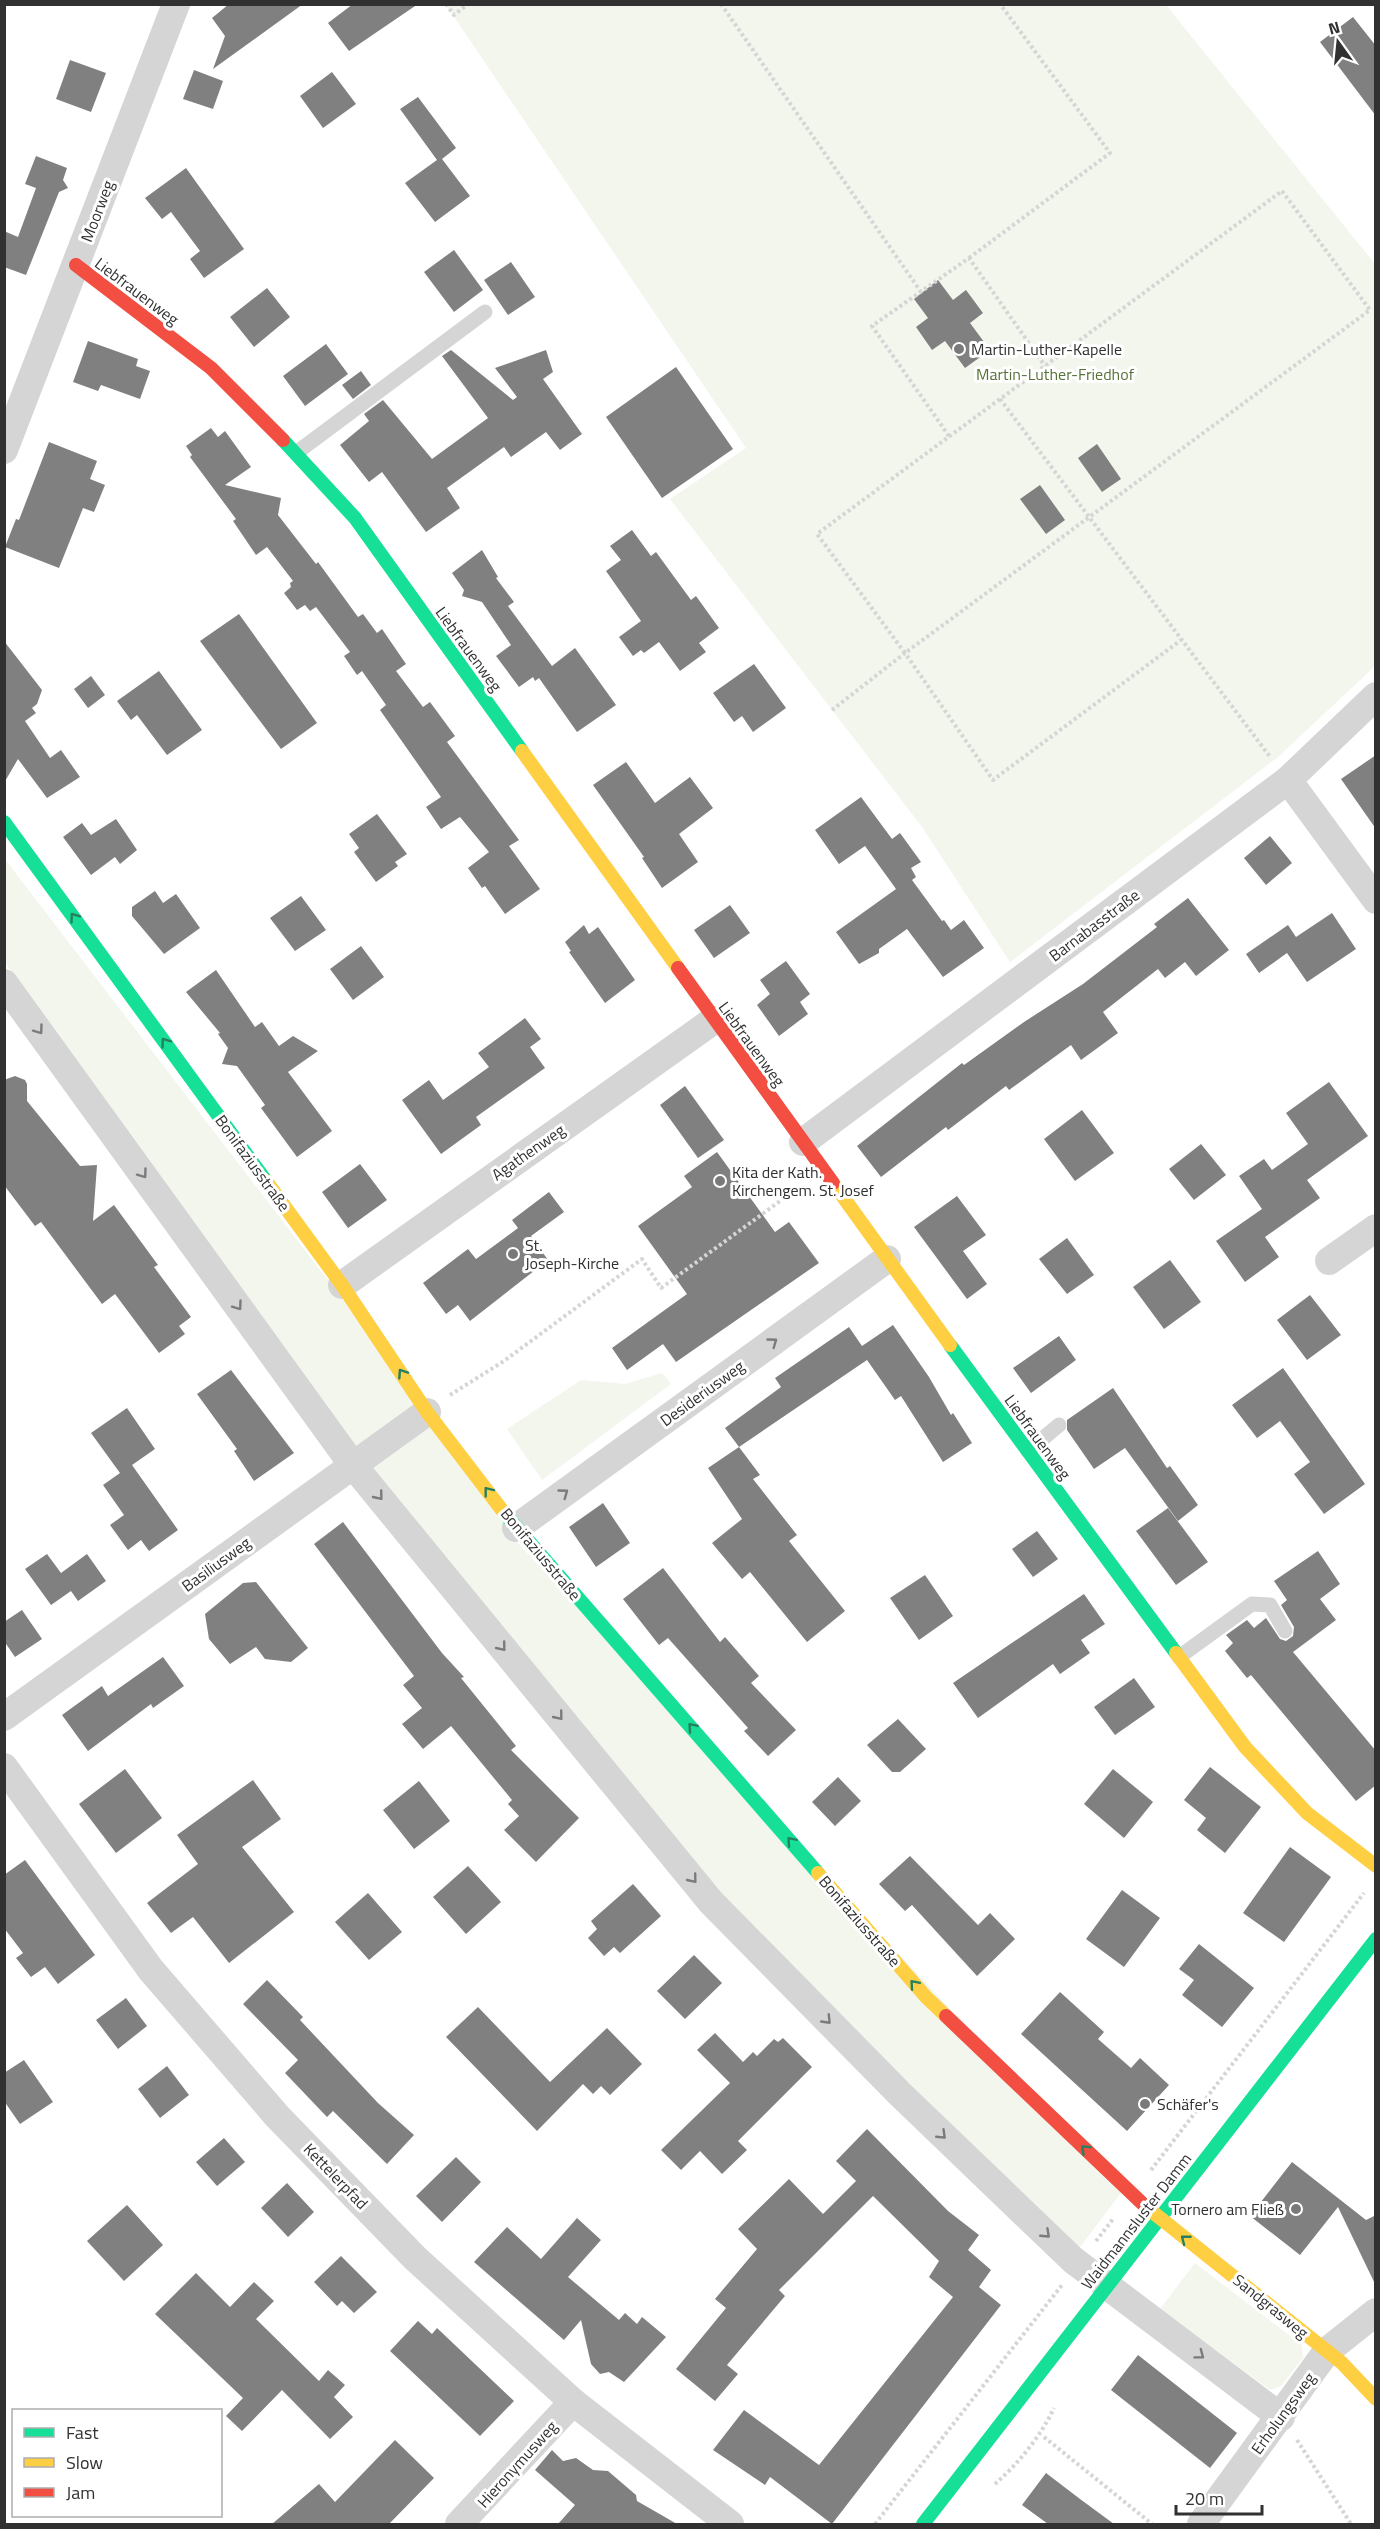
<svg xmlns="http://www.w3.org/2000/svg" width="1380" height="2529" font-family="'Titillium Web',sans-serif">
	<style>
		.green { fill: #f2f6ed }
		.building { fill: #808080 }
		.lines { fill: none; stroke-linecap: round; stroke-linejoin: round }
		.path { stroke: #d5d5d5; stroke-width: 4; stroke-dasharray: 3 3; stroke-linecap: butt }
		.lane { stroke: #d5d5d5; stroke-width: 15 }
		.street { stroke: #d5d5d5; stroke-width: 28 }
		.fast { stroke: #16e098; stroke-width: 14 }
		.slow { stroke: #ffcf43; stroke-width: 14 }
		.jam { stroke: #f24e42; stroke-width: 14 }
		.oneway { stroke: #25805f }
		.oneway2 { stroke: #7b7b7b }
		.poi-dot { fill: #797979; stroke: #fff; stroke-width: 2 }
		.labels { text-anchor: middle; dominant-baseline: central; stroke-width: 6; stroke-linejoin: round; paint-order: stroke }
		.street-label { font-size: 16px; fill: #313131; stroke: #fff }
		.poi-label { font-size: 16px; fill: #313131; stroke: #fff; text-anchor: start }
		.park-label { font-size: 16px; fill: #577239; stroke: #fff }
	</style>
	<rect width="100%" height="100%" fill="#fff"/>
	<!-- green -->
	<g class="green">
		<polygon points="446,5 1166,5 1375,264 1375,666 1278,757 1010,962 922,827 670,499 746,448"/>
		<polygon points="4,858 337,1292 515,1540 1121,2193 1077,2251 715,1894 347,1445 5,962"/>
		<polygon points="662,1373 671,1384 542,1480 507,1429 581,1380 625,1384"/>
		<polygon points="1195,2263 1302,2345 1303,2358 1281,2386 1270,2390 1160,2309"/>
	</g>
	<!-- building -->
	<g class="building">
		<polygon points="229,4 303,4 213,69 225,36 212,18"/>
		<polygon points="353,4 418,4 349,51 328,23"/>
		<polygon points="1353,17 1376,46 1376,116 1320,42"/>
		<polygon points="70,60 106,73 91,112 56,99"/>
		<polygon points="194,70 223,81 213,109 183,99"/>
		<polygon points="332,72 356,104 323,128 300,96"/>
		<polygon points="418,97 456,148 442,159 470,196 435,222 405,183 437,160 400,109"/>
		<polygon points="36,156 67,168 63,180 68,188 59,192 26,275 4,267 4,231 18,237 36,188 25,184"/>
		<polygon points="186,168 244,249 204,278 190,259 200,251 171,212 162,219 145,198"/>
		<polygon points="454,250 483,290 454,312 424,272"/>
		<polygon points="511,262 535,297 508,315 484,280"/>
		<polygon points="938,280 953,300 966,290 983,313 970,323 990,350 965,368 945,341 932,350 916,327 928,318 914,299"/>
		<polygon points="267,288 290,317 254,347 230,317"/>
		<polygon points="88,341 138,359 136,366 150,371 140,399 101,385 98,391 73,382"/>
		<polygon points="326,344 348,374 305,406 283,376"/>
		<polygon points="451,350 513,400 517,397 495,368 546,350 553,372 543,379 582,434 560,450 546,432 511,457 504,447 447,488 460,508 426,532 382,472 369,482 340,445 369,421 364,414 383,400 432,459 488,418 442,356"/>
		<polygon points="676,367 733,449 662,498 606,417"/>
		<polygon points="361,371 371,385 353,399 342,385"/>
		<polygon points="211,428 218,437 225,431 251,467 225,485 281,498 278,515 316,564 318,562 358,617 363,614 377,633 382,629 406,664 396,671 423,707 430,702 455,736 447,742 519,840 509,846 540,889 505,914 485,886 482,888 468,868 489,852 460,817 441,829 426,807 441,797 380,710 386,705 362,671 357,675 344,656 350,652 316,607 310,611 305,605 297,610 284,593 291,587 290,583 293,581 267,547 256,555 233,521 236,519 190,457 192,455 186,446"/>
		<polygon points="49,442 97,461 90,479 105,485 94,512 83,508 59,568 5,547 16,519 19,520"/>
		<polygon points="1097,444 1121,479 1102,492 1078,458"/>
		<polygon points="1040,485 1065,520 1046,534 1020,499"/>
		<polygon points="632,530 651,556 656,552 691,600 696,596 719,628 699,643 706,652 680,671 659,642 644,653 641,650 633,656 619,637 641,621 606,571 621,560 610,546"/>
		<polygon points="482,550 498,577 496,578 514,602 508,606 552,666 575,648 616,705 577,732 539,678 535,681 533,677 519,687 496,656 511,645 482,602 462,596 464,590 452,573"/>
		<polygon points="239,614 317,723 281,749 200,641"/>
		<polygon points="4,641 42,690 37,704 32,708 36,713 25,721 50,758 61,750 80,777 47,798 18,759 4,783"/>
		<polygon points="754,664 786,708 753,732 742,716 734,722 713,693"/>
		<polygon points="159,671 202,730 167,755 137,715 131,720 117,701"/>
		<polygon points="91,676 105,695 88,708 74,689"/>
		<polygon points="1376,755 1376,829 1341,779"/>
		<polygon points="626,762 655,803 690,777 713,808 679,834 698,862 662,888 642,858 644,857 593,785"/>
		<polygon points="861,797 892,839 900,833 921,862 911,868 916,877 912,880 942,921 944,920 951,930 964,920 984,948 943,977 907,929 879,949 879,953 859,964 836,932 896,889 865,846 839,864 815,830"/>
		<polygon points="377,814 407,854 395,862 398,866 376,882 354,852 359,848 349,834"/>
		<polygon points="116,819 137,850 120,864 115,857 91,875 63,837 82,823 91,835"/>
		<polygon points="1270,836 1292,863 1266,885 1244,858"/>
		<polygon points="155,891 163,903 176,894 200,928 164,954 132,916 132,907"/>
		<polygon points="301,896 326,930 295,951 270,918"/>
		<polygon points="1188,898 1229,950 1196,976 1185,962 1165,978 1158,969 1103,1012 1118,1033 1081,1060 1071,1045 1009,1090 1006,1086 948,1130 946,1127 881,1177 857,1146 962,1063 964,1065 1024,1022 1083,984 1157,927 1154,924"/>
		<polygon points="730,905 750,933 714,958 694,930"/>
		<polygon points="1332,913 1356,949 1307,982 1287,953 1259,973 1246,954 1288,925 1296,937"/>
		<polygon points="584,925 589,934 598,927 635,980 605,1003 569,952 571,951 565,942"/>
		<polygon points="361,946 384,977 353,1000 330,969"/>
		<polygon points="786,961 810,994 800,1002 808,1014 779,1036 757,1005 770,994 760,980"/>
		<polygon points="216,970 255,1027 262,1022 279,1046 293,1036 318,1051 288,1072 332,1131 297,1157 261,1108 265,1105 237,1066 222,1064 228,1048 218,1034 220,1033 186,992"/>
		<polygon points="525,1018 541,1039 530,1047 545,1068 476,1117 481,1125 441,1154 402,1100 429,1080 443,1100 489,1067 478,1053"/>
		<polygon points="15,1076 25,1080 27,1084 27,1101 80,1166 97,1165 93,1221 114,1205 158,1265 154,1267 191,1317 179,1326 185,1334 159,1353 115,1294 102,1304 41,1222 35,1226 4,1185 4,1080"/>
		<polygon points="1329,1082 1368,1136 1307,1180 1320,1198 1265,1237 1279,1257 1245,1282 1216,1241 1262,1209 1239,1176 1264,1159 1272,1170 1308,1144 1286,1113"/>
		<polygon points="685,1086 724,1140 698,1158 660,1105"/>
		<polygon points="1082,1110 1114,1153 1075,1181 1044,1139"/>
		<polygon points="1201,1144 1226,1175 1194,1200 1169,1169"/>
		<polygon points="717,1152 775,1232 789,1222 819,1263 676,1362 663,1344 627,1370 612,1348 687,1294 638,1226 692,1187 684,1176"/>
		<polygon points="360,1164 387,1200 348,1228 322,1192"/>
		<polygon points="549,1192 564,1212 531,1236 548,1260 470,1321 458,1305 446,1314 423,1283 468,1249 476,1259 518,1228 512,1220"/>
		<polygon points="957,1196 986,1235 963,1251 987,1284 967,1299 914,1227"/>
		<polygon points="1067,1238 1094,1275 1067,1294 1039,1259"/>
		<polygon points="1170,1260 1201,1302 1164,1329 1133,1287"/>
		<polygon points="1310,1295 1341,1335 1307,1360 1277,1320"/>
		<polygon points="893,1325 929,1377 951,1415 953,1413 972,1443 943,1462 901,1396 895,1400 867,1360 739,1447 725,1428 781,1387 775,1378 849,1327 862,1346"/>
		<polygon points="1059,1336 1076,1360 1031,1393 1013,1368"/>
		<polygon points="1283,1368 1365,1484 1324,1514 1294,1474 1310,1462 1280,1421 1257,1438 1232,1405"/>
		<polygon points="231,1370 294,1453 254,1481 234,1451 237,1449 197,1394"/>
		<polygon points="1113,1388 1167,1468 1170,1466 1198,1505 1178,1521 1125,1448 1094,1469 1067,1430 1067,1420"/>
		<polygon points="127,1408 155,1449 132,1465 178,1530 149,1551 141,1540 128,1550 110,1525 124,1515 103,1485 120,1473 91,1433"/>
		<polygon points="739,1447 760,1475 753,1479 797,1535 789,1541 845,1611 807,1642 750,1572 742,1579 712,1543 742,1519 708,1468"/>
		<polygon points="603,1503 630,1543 596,1567 569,1527"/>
		<polygon points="1168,1508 1208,1562 1176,1585 1136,1531"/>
		<polygon points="343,1522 442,1653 464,1677 461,1678 516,1746 511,1750 579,1818 536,1862 504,1830 519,1816 508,1804 512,1800 451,1726 423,1749 402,1724 422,1708 403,1685 414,1676 314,1544"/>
		<polygon points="1037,1531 1058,1559 1033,1577 1012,1549"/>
		<polygon points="1318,1551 1340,1584 1320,1599 1336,1620 1293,1652 1376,1751 1376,1785 1356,1801 1251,1675 1247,1678 1225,1651 1233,1643 1226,1635 1247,1620 1254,1628 1266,1618 1280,1639 1286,1641 1293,1636 1294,1627 1281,1605 1287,1600 1274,1581"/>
		<polygon points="47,1554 61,1573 87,1554 106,1581 78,1601 71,1591 51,1605 25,1569"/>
		<polygon points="663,1568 720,1642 725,1637 759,1676 751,1683 796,1730 768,1756 744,1731 748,1728 668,1638 659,1645 623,1599"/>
		<polygon points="925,1575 953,1616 919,1640 890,1598"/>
		<polygon points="256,1582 308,1648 291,1662 265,1659 256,1647 230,1664 209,1639 205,1614 243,1583"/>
		<polygon points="1084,1594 1105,1624 1081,1640 1090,1653 1060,1674 1053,1664 978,1718 953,1683"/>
		<polygon points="22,1610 42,1639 15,1657 4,1641 4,1622"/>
		<polygon points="163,1657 184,1686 153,1708 151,1704 88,1751 62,1715 102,1686 108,1696"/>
		<polygon points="1134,1678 1155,1707 1115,1735 1094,1707"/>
		<polygon points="898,1719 926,1749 900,1772 892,1772 867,1745"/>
		<polygon points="1210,1767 1261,1807 1225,1853 1197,1830 1206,1818 1184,1800"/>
		<polygon points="125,1769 162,1818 116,1853 79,1804"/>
		<polygon points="1113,1769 1153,1802 1124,1838 1084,1804"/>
		<polygon points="838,1777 861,1801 835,1826 812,1802"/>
		<polygon points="253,1780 281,1819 242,1847 294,1912 229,1963 193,1917 171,1933 147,1903 198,1864 177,1835"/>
		<polygon points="419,1781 450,1821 414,1849 383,1810"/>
		<polygon points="1290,1847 1331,1877 1284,1942 1243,1913"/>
		<polygon points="910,1856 978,1925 990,1913 1015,1939 977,1976 912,1905 905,1911 879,1884"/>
		<polygon points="25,1860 95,1955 58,1984 45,1967 31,1977 16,1958 23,1953 4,1928 4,1875"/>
		<polygon points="468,1866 501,1902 466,1934 433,1897"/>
		<polygon points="633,1884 661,1916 620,1953 614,1947 604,1956 588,1938 597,1929 591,1921"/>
		<polygon points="1122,1890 1160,1918 1124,1967 1086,1939"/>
		<polygon points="368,1893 402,1932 369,1960 335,1922"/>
		<polygon points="1199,1944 1254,1988 1222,2027 1182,1995 1194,1980 1179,1969"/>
		<polygon points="694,1955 722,1983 685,2019 657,1991"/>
		<polygon points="267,1980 303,2017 300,2020 378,2103 414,2135 387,2164 333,2111 327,2117 285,2073 298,2060 243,2004"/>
		<polygon points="1060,1992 1104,2032 1098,2039 1131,2068 1140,2058 1169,2085 1127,2131 1021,2034"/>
		<polygon points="126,1998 147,2026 118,2049 96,2020"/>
		<polygon points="478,2007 550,2082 607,2028 642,2064 610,2095 601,2086 593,2094 583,2084 537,2131 446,2037"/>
		<polygon points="715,2033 743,2062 753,2052 757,2056 774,2039 778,2042 783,2038 812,2067 738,2141 747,2150 722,2174 700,2151 681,2170 661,2150 730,2083 697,2050"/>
		<polygon points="24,2060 53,2102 20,2124 4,2101 4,2073"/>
		<polygon points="167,2066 189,2095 160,2118 138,2089"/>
		<polygon points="867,2129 948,2211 979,2235 968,2250 991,2270 979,2287 1001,2305 832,2524 770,2477 765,2485 713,2450 744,2410 819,2465 953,2297 929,2277 939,2261 873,2196 779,2290 785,2296 727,2365 738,2374 715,2401 676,2369 726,2308 715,2299 757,2249 738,2229 789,2179 823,2214 856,2181 836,2161"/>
		<polygon points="224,2138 245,2162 217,2186 196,2162"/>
		<polygon points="456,2157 481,2182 442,2222 416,2196"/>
		<polygon points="1292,2162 1366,2220 1376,2215 1376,2286 1338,2207 1300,2255 1250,2216"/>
		<polygon points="287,2183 314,2212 288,2237 261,2208"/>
		<polygon points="127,2205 163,2245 124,2281 87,2241"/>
		<polygon points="577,2218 601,2240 568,2277 619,2320 625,2313 637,2324 642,2317 666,2337 624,2382 609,2372 600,2374 591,2364 581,2320 564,2340 474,2262 507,2227 541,2259"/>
		<polygon points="341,2256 377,2292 354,2313 342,2301 337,2306 314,2282"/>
		<polygon points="196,2273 230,2307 254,2282 274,2301 256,2319 319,2381 328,2370 345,2385 334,2397 353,2417 330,2439 282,2390 242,2431 226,2416 243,2398 155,2314"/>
		<polygon points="418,2321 432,2334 437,2328 514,2401 480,2436 390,2351"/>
		<polygon points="1138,2355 1237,2433 1210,2468 1111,2390"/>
		<polygon points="395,2440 434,2478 389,2524 272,2524 319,2484 335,2502"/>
		<polygon points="552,2450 563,2461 576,2458 593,2470 608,2471 636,2495 637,2501 677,2524 558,2524 575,2505 535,2470"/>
		<polygon points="1046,2473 1080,2499 1114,2524 1048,2524 1022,2505"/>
	</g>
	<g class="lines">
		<!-- path -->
		<g class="path">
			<polyline points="446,4 454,15 468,4"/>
			<polyline points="721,4 921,292"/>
			<polygon points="1282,191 1370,310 905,653 817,534"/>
			<polyline points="969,258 1110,153 1000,4"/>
			<polyline points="1000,399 1271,758"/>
			<polyline points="949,436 872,326 969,258 1045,366"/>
			<polyline points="832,710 905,653 993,780 1181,640"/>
			<polyline points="450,1395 504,1361 642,1259 661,1288 798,1188"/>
			<polyline points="1151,2170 1364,1893"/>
			<polyline points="1096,2241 1113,2219"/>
			<polyline points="1044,2437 1152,2524"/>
			<polyline points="1297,2440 1351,2524"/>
			<path d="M995 2484C1018 2464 1041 2436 1054 2408"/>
			<polyline points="875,2524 1062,2285"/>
		</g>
		<!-- lane -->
		<g class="lane">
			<polyline points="296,453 485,312"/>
			<polyline points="1028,1451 1059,1425"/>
			<polyline points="1179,1657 1252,1604 1270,1605 1285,1631"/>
		</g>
		<!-- street -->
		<g class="street">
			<polyline points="4,450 176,4"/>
			<polyline points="1288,780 1376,900"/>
			<polyline points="4,983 352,1464 711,1902 900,2094 1073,2260 1281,2417"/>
			<polyline points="803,1142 1288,780 1376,696"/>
			<polyline points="1329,1261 1376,1228"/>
			<polyline points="342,1285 714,1020"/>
			<polyline points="516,1528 887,1259"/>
			<polyline points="4,1717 427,1412"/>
			<polyline points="4,1767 151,1970 277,2116 415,2258 573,2402 730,2524"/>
			<polyline points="459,2524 573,2402"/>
			<polyline points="1201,2524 1327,2351 1376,2312"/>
		</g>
		<!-- fast -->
		<g class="fast">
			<polyline points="283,440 355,518 522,751"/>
			<polyline points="4,822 266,1181"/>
			<polyline points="950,1345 1176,1653"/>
			<polyline points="505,1514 818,1873"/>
			<polyline points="923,2524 1376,1939"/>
		</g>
		<!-- slow -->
		<g class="slow">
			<polyline points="522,751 678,968"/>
			<polyline points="266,1181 342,1285 427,1412 505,1514"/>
			<polyline points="833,1183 950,1345"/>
			<polyline points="1176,1653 1245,1747 1307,1813 1376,1866"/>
			<polyline points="818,1873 926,1997 946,2016"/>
			<polyline points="1145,2206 1342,2363 1376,2399"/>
		</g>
		<!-- jam -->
		<g class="jam">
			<polyline points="76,265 211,368 283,440"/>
			<polyline points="678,968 833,1183"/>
			<polyline points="946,2016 1145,2206"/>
		</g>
	</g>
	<!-- one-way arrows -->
	<defs><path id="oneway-chevron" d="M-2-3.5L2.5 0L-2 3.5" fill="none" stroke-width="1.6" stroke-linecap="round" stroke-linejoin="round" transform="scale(1.5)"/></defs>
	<g class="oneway">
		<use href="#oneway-chevron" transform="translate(74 917) rotate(-126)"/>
		<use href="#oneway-chevron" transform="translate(165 1042) rotate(-126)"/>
		<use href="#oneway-chevron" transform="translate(402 1373) rotate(-124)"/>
		<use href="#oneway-chevron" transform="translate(488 1491) rotate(-128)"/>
		<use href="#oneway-chevron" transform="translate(692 1727) rotate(-131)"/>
		<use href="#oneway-chevron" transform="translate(791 1841) rotate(-131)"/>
		<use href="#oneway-chevron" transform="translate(914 1984) rotate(-131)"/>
		<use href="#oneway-chevron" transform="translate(1085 2149) rotate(-136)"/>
		<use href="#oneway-chevron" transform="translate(1185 2239) rotate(-142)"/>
	</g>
	<g class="oneway2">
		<use href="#oneway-chevron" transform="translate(39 1030) rotate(54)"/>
		<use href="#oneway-chevron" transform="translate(143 1174) rotate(54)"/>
		<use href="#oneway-chevron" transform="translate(238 1306) rotate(54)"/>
		<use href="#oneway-chevron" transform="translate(773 1342) rotate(-36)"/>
		<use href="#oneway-chevron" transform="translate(564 1493) rotate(-36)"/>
		<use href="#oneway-chevron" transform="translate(379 1496) rotate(51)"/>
		<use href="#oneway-chevron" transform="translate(502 1647) rotate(51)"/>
		<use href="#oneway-chevron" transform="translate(559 1716) rotate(51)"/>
		<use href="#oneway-chevron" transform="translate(693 1879) rotate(51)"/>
		<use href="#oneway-chevron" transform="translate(827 2020) rotate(46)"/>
		<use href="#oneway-chevron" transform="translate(942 2135) rotate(44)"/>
		<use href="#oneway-chevron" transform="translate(1046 2234) rotate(43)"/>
		<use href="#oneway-chevron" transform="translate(1200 2355) rotate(37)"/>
	</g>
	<!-- markers -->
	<g class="poi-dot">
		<circle cx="959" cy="349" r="6"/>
		<circle cx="720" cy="1181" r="6"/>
		<circle cx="513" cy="1254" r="6"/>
		<circle cx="1145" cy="2104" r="6"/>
		<circle cx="1296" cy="2209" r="6"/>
	</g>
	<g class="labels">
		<!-- street labels -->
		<g class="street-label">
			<text transform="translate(97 211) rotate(-69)">Moorweg</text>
			<text transform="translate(137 291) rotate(37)">Liebfrauenweg</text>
			<text transform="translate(469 649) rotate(54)">Liebfrauenweg</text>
			<text transform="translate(1094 925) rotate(-37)">Barnabasstraße</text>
			<text transform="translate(752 1044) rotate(54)">Liebfrauenweg</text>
			<text transform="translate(528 1152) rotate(-35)">Agathenweg</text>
			<text transform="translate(253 1163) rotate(54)">Bonifaziusstraße</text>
			<text transform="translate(702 1393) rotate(-36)">Desideriusweg</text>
			<text transform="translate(1038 1437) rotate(54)">Liebfrauenweg</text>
			<text transform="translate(541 1554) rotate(50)">Bonifaziusstraße</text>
			<text transform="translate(216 1564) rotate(-36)">Basiliusweg</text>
			<text transform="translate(860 1921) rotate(49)">Bonifaziusstraße</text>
			<text transform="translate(336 2176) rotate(46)">Kettelerpfad</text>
			<text transform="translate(1136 2221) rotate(-52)">Waidmannsluster Damm</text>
			<text transform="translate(1271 2306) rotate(39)">Sandgrasweg</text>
			<text transform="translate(1283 2413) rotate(-54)">Erholungsweg</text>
			<text transform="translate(517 2464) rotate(-48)">Hieronymusweg</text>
		</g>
		<!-- poi labels -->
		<g class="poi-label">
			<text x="971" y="349">Martin-Luther-Kapelle</text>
			<text x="732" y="1172">Kita der Kath.<tspan x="732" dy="18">Kirchengem. St. Josef</tspan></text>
			<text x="525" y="1245">St.<tspan x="525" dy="18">Joseph-Kirche</tspan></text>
			<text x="1157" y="2104">Schäfer's</text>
			<text x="1284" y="2209" text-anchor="end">Tornero am Fließ</text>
		</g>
		<!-- park labels -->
		<g class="park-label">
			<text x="1055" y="374">Martin-Luther-Friedhof</text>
		</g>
	</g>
	<!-- border -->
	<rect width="1380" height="2529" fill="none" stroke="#313131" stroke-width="12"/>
	<!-- legend -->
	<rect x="12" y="2409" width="210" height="108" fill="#ffffff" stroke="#adadad" stroke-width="1.5"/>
	<rect x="24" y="2428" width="30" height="9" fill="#16e098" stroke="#adadad" stroke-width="1.5"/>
	<text x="66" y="2439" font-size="18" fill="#313131">Fast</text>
	<rect x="24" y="2458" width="30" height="9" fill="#ffcf43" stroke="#adadad" stroke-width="1.5"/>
	<text x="66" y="2469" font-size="18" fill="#313131">Slow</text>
	<rect x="24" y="2488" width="30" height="9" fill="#f24e42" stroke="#adadad" stroke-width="1.5"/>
	<text x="66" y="2499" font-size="18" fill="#313131">Jam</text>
	<!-- north arrow -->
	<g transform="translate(1338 42) rotate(345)" stroke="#ffffff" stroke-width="4.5" paint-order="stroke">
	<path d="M0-4.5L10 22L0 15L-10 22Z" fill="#313131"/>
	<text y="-9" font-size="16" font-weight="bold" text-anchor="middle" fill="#313131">N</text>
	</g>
	<!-- scale -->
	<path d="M1176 2505v9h86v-9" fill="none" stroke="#313131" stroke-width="3"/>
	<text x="1185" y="2505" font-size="18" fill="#313131" stroke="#ffffff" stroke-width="4.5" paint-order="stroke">20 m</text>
</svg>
